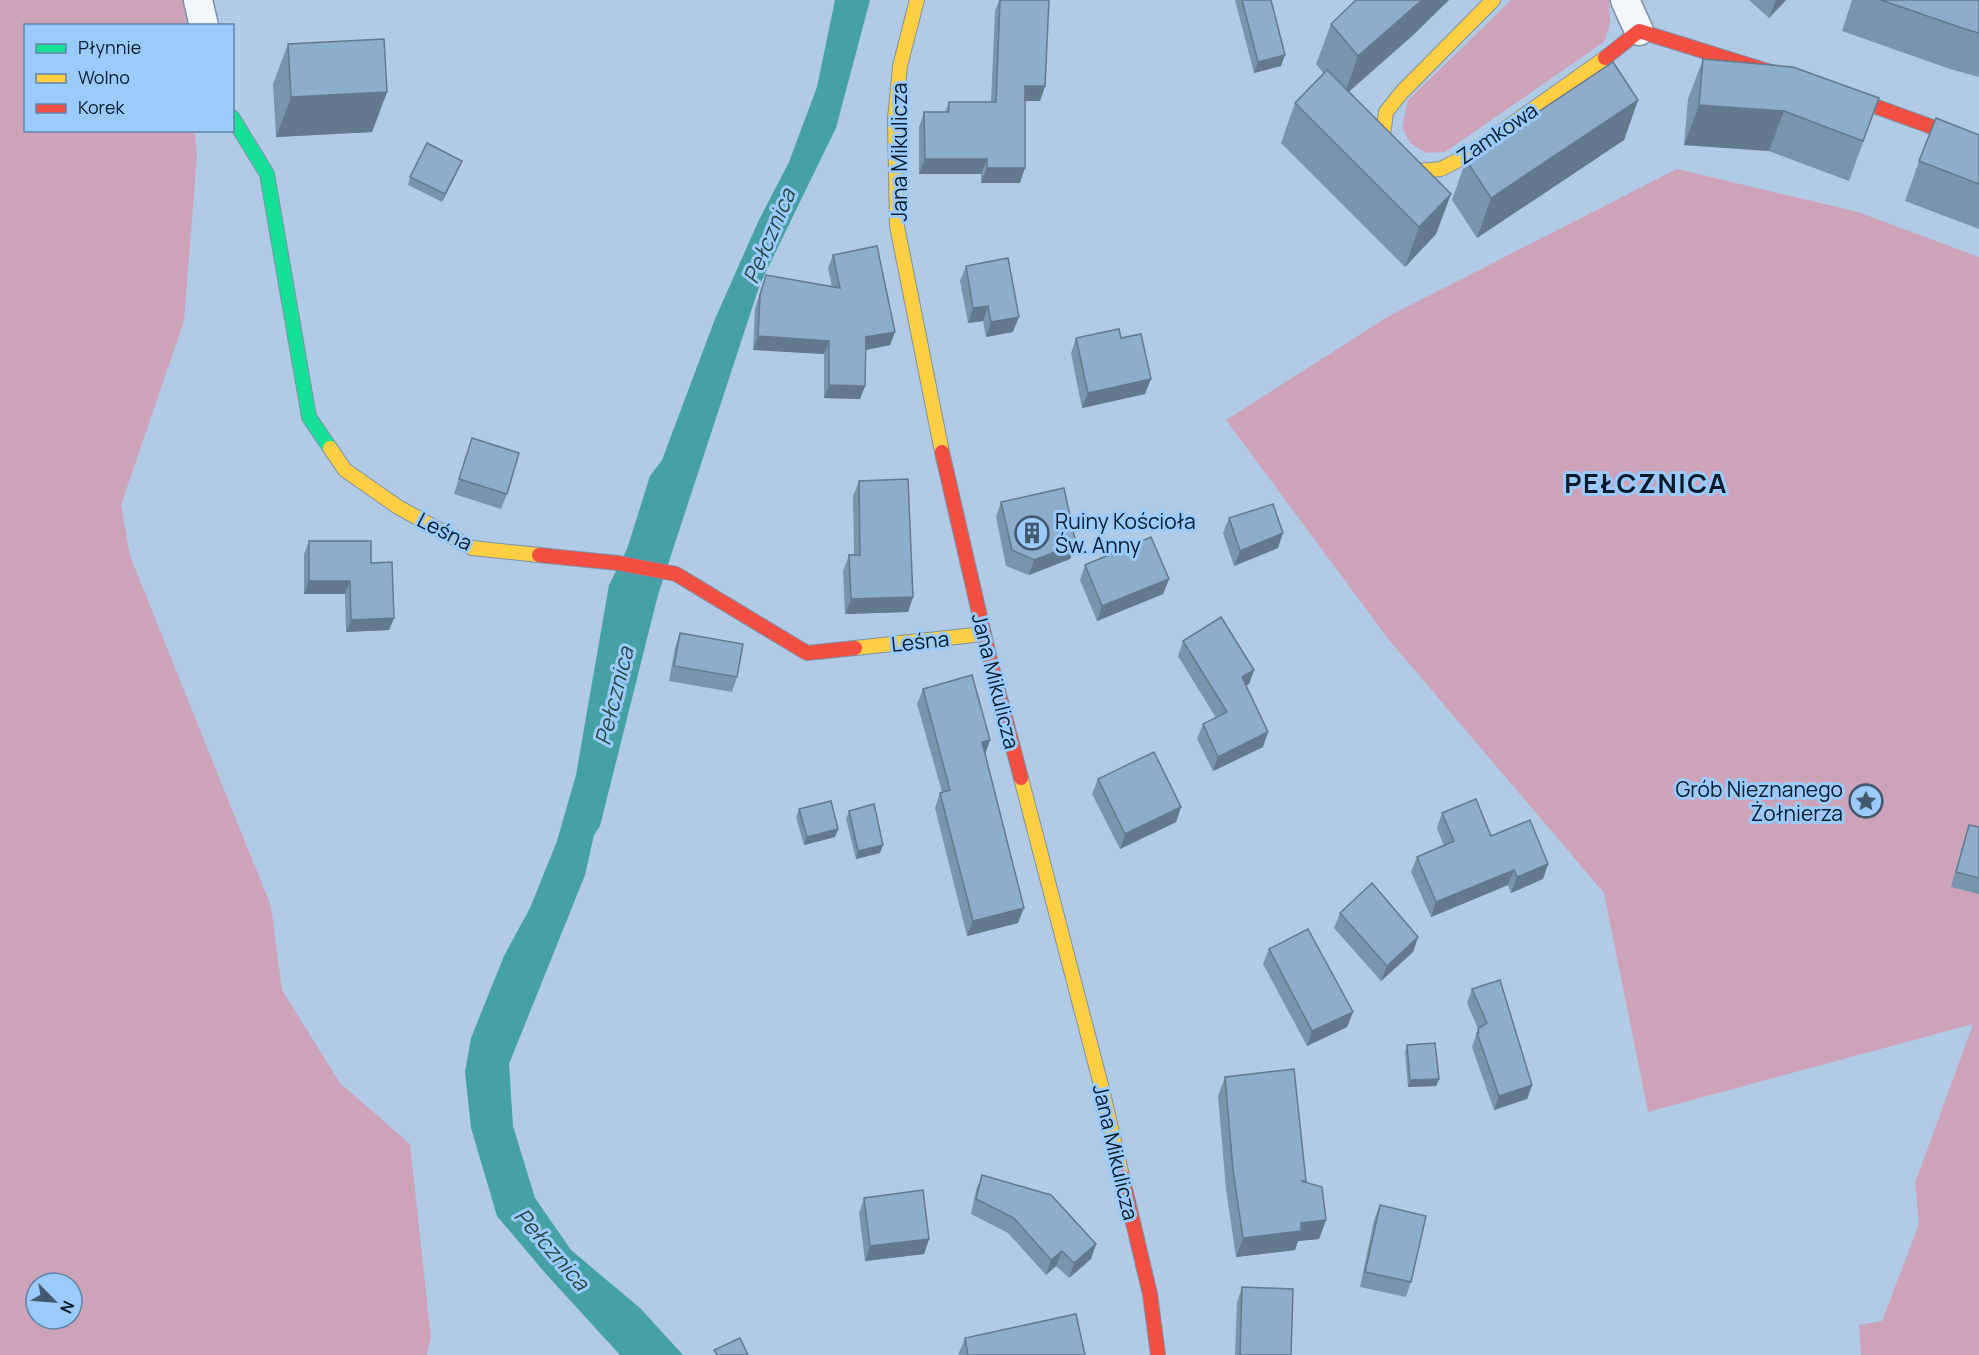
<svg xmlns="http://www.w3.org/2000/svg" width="1979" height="1355" font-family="Manrope,sans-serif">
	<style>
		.green { fill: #cca3b9; fill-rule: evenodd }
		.water { fill: #45a1a4 }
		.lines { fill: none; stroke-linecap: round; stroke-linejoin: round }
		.street-casing { stroke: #7d91a6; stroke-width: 31 }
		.fast-casing { stroke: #7d91a6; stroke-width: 16 }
		.slow-casing { stroke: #7d91a6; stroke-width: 16 }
		.jam-casing { stroke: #7d91a6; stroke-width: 16 }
		.street { stroke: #f3f7fb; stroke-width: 28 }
		.fast { stroke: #16e098; stroke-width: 14 }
		.slow { stroke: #ffcf43; stroke-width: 14 }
		.jam { stroke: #f24e42; stroke-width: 14 }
		.wall { fill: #7995ae }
		.shaded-wall { fill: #63798d }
		.building { fill: #8dadca; stroke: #63798d; stroke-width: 1.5 }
		.labels { text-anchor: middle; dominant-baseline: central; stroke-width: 6; stroke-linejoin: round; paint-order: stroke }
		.street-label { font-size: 21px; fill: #081b2c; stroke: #9bcbfc }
		.poi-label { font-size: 21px; fill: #081b2c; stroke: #9bcbfc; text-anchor: start }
		.water-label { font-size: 22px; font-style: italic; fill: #294946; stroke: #9bcbfc }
		.district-label { font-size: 27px; font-weight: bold; letter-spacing: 1.5px; fill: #081b2c; stroke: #9bcbfc }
	</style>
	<rect width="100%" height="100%" fill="#b1cbe6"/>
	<!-- green -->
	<g class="green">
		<path d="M0 0H185L187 25 26 26V130L195 131 197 156 184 321 121 505 130 556 271 906 282 990 340 1083 410 1144 431 1338 427 1355H0ZM36 1283H72V1319H36Z"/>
		<polygon points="1511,0 1609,0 1610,25 1604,42 1445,152 1426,153 1410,143 1402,127 1408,100"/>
		<polygon points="1677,169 1858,212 1979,257 1979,1355 1861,1355 1859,1325 1882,1321 1919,1224 1915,1183 1973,1024 1648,1112 1604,893 1389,640 1226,420 1389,316"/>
	</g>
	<!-- water -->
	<polygon class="water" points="835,0 870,0 836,128 760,284 658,595 600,826 594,835 585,875 509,1064 513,1126 535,1198 571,1250 640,1308 683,1355 620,1355 546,1274 497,1216 471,1128 465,1072 471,1038 504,956 530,908 557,841 576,775 609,585 627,549 650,476 662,460 715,319 758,222 789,162 817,87"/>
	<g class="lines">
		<!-- street casing -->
		<g class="street-casing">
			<g id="street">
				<polyline points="198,0 204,26"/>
				<polyline points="1625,0 1639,31"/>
			</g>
		</g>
		<!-- fast casing -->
		<g class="fast-casing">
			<polyline id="fast" points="232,117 267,174 309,417 330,448"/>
		</g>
		<!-- slow casing -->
		<g class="slow-casing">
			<g id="slow">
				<polyline points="917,0 900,66 895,119 897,226 942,452"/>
				<polyline points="1493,0 1402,92 1386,112 1383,136 1397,158 1419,171 1441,169 1470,154 1605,58"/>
				<polyline points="330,448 345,470 398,507 472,548 539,555"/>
				<polyline points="855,648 983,634"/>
				<polyline points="1021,778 1102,1089 1122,1176"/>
			</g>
		</g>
		<!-- jam casing -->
		<g class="jam-casing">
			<g id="jam">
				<polyline points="1605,58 1639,31 1784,76"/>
				<polyline points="1833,91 1979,144"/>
				<polyline points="942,452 990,660 1021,778"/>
				<polyline points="539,555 618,563 676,574 807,653 855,648"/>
				<polyline points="1122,1176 1150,1294 1158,1355"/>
			</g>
		</g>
		<!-- street -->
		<use href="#street" class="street"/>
		<!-- fast -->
		<use href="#fast" class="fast"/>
		<!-- slow -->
		<use href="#slow" class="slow"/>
		<!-- jam -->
		<use href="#jam" class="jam"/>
	</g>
	<!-- wall -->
	<g class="wall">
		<polygon points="999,0 1049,0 1045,86 1040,101 1025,101 1020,183 981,183 981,174 919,174 919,127 924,112 945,112 949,102 991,102 995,11"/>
		<polygon points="1235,0 1271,0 1281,66 1254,73"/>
		<polygon points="1356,0 1449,0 1411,37 1348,91 1451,194 1436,234 1405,267 1281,143 1295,103 1324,74 1316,64 1331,24"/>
		<polygon points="1749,0 1786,0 1769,18"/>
		<polygon points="1852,0 1979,0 1979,77 1950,69 1842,31"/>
		<polygon points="288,44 387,92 372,132 276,137 273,84"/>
		<polygon points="1703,59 1879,98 1849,181 1769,151 1684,145 1688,99"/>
		<polygon points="1638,100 1624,140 1477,238 1452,200 1466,160"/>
		<polygon points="1979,135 1979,229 1905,201 1919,161"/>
		<polygon points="462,161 459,168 442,202 408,185 410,177"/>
		<polygon points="833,255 895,332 890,345 866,350 865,386 860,399 824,398 824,354 753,350 755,308 766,275 832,287 828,268"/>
		<polygon points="966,266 1013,332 986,337 983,321 968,323 960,281"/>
		<polygon points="1076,338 1121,338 1145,394 1082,408 1071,353"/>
		<polygon points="472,438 507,494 501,509 454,494"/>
		<polygon points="859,481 913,597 908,612 845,614 843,571 849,555 854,555 853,496"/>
		<polygon points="1001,502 1076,544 1070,559 1029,575 1006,566 996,517"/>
		<polygon points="1229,518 1278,548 1234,566 1223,533"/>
		<polygon points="309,541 371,563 394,618 389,630 346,632 345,594 304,594 304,554"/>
		<polygon points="1085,565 1169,579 1163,594 1097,621 1080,580"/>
		<polygon points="680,633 737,677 732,692 669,681 675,648"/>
		<polygon points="1183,641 1254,670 1249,684 1246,686 1263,747 1213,771 1197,739 1203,724 1216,718 1178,656"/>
		<polygon points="923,689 985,755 1018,923 967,936 935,808 940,793 942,792 917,704"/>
		<polygon points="1098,779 1181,807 1176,822 1120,849 1092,794"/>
		<polygon points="799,809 838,829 835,837 804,845 796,817"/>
		<polygon points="849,811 880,853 856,859 846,819"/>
		<polygon points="1442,813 1491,836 1548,864 1543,879 1511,893 1508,885 1431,917 1411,872 1417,857 1444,846 1437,828"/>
		<polygon points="1969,825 1979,827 1979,894 1951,887 1964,840"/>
		<polygon points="1340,913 1418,937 1413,952 1381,981 1334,928"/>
		<polygon points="1269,949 1353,1012 1347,1027 1307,1046 1263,964"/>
		<polygon points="1472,989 1532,1085 1527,1099 1494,1110 1472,1047 1478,1029 1467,1003"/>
		<polygon points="1407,1045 1439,1079 1436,1086 1408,1087 1405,1052"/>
		<polygon points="1225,1077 1305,1182 1326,1220 1319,1239 1298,1241 1295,1250 1236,1257 1226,1189 1218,1096"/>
		<polygon points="982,1175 1096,1244 1091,1259 1069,1278 1056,1266 1046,1275 1008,1233 971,1214 976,1190"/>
		<polygon points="864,1198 929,1239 924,1254 865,1261 859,1213"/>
		<polygon points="1380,1205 1411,1282 1406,1297 1360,1287 1374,1220"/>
		<polygon points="1242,1287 1291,1355 1235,1355 1237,1302"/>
		<polygon points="965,1338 1085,1355 958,1355"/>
	</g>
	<!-- shaded-wall -->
	<g class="shaded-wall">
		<polygon points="1422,0 1449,0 1411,37 1344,96 1358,56"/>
		<polygon points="1776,0 1786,0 1769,18"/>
		<polygon points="1285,55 1281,66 1254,73 1258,62"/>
		<polygon points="1025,86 1045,86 1040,101 1020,101"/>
		<polygon points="387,92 372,132 276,137 291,97"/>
		<polygon points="1638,100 1624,140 1477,238 1491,198"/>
		<polygon points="1699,105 1784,111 1769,151 1684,145"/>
		<polygon points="925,159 987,159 981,174 919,174"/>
		<polygon points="462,161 459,168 442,202 445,194"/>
		<polygon points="987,168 1025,168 1020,183 981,183"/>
		<polygon points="1451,194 1436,234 1405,267 1419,227"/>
		<polygon points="988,306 983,321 968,323 973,308"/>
		<polygon points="1019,317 1013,332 986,337 991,322"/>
		<polygon points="895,332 890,345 861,351 866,337"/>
		<polygon points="758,336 829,341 824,354 753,350"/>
		<polygon points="1151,379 1145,394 1082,408 1088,393"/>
		<polygon points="829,385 865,386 860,399 824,398"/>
		<polygon points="1283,533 1278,548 1234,566 1240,551"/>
		<polygon points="1076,544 1070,559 1029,575 1034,560"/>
		<polygon points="1169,579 1163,594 1097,621 1102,606"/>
		<polygon points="309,581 350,581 345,594 304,594"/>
		<polygon points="913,597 908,612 845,614 851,599"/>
		<polygon points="394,618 389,630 346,632 351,620"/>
		<polygon points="1254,670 1249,684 1237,692 1242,677"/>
		<polygon points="1268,732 1263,747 1213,771 1218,757"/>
		<polygon points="990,740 985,755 982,742"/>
		<polygon points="1181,807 1176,822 1120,849 1125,834"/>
		<polygon points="838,829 835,837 804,845 807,837"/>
		<polygon points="883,845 880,853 856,859 858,851"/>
		<polygon points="1548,864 1543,879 1511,893 1517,877"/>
		<polygon points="1514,870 1508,885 1431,917 1436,902"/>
		<polygon points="1024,908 1018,923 967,936 973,921"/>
		<polygon points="1418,937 1413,952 1381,981 1387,966"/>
		<polygon points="1353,1012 1347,1027 1307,1046 1312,1031"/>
		<polygon points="1439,1079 1436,1086 1408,1087 1410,1080"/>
		<polygon points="1532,1085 1527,1099 1494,1110 1499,1096"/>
		<polygon points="1326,1220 1319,1239 1298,1241 1295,1250 1236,1257 1243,1238 1301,1223"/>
		<polygon points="929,1239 924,1254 865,1261 870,1246"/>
		<polygon points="1096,1244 1091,1259 1069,1278 1074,1263"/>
		<polygon points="1062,1251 1056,1266 1046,1275 1051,1260"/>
	</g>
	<!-- building -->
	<g class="building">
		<polygon points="1000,0 1049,0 1045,86 1025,86 1025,168 987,168 987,159 925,159 924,112 949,112 949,102 996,102"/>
		<polygon points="1242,0 1271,0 1285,55 1258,62"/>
		<polygon points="1356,0 1422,0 1358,56 1331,24"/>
		<polygon points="1881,0 1979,0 1979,33 1965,29"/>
		<polygon points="384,39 387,92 291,97 288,44"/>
		<polygon points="1703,59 1793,67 1879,98 1863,141 1784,111 1699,105"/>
		<polygon points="1613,62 1638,100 1491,198 1466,160"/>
		<polygon points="1327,70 1451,194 1419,227 1295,103"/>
		<polygon points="1936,118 1979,135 1979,184 1919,161"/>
		<polygon points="427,143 462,161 445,194 410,177"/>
		<polygon points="877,246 895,332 866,337 865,386 829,385 829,341 758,336 760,295 766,275 840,288 833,255"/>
		<polygon points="1008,258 1019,317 991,322 988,306 973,308 966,266"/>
		<polygon points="1119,329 1121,338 1141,334 1151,379 1088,393 1076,338"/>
		<polygon points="472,438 519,453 507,494 459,479"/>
		<polygon points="908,479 913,597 851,599 849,555 860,555 859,481"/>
		<polygon points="1064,488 1076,544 1034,560 1012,550 1001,502"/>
		<polygon points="1273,504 1283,533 1240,551 1229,518"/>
		<polygon points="1151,537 1169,579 1102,606 1085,565"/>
		<polygon points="309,541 371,541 371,563 392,562 394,618 351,620 350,581 309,581"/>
		<polygon points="1221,617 1254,670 1242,677 1268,732 1218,757 1203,724 1227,712 1183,641"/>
		<polygon points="680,633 743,644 737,677 674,666"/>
		<polygon points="972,675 990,740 982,742 1024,908 973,921 940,793 950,790 923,689"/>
		<polygon points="1154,752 1181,807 1125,834 1098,779"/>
		<polygon points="1476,799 1491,836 1530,820 1548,864 1517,877 1514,870 1436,902 1417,857 1454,841 1442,813"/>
		<polygon points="831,801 838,829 807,837 799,809"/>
		<polygon points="874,804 883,845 858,851 849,811"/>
		<polygon points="1969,825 1979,827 1979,878 1956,872"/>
		<polygon points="1372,883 1418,937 1387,966 1340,913"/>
		<polygon points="1308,929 1353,1012 1312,1031 1269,949"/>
		<polygon points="1500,980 1532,1085 1499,1096 1477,1033 1479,1033 1478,1029 1487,1023 1472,989"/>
		<polygon points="1435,1043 1439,1079 1410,1080 1407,1045"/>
		<polygon points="1294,1069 1306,1181 1301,1181 1322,1187 1326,1220 1301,1223 1301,1231 1243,1238 1233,1170 1225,1077"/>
		<polygon points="982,1175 1051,1195 1096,1244 1074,1263 1062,1251 1051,1260 1014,1218 976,1199"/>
		<polygon points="923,1190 929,1239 870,1246 864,1198"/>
		<polygon points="1380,1205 1426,1216 1411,1282 1365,1272"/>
		<polygon points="1242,1287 1293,1289 1291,1355 1240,1355"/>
		<polygon points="1076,1314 1085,1355 968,1355 965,1338"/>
		<polygon points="740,1338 748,1355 717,1355 714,1350"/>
	</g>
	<!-- icons -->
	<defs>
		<g id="building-ring" transform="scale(1.725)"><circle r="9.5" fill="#9bcbfc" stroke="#43596d" stroke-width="1.5"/><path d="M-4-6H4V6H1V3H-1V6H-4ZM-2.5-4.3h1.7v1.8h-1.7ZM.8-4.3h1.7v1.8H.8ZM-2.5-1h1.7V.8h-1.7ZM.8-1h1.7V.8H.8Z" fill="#43596d"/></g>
		<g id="sight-ring" transform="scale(1.725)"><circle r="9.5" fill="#9bcbfc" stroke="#43596d" stroke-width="1.5"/><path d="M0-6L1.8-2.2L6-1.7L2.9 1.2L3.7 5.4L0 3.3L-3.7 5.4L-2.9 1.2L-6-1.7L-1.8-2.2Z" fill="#43596d"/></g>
	</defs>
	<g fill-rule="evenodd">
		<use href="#building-ring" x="1032" y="533"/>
		<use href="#sight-ring" x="1866" y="801"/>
	</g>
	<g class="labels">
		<!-- street labels -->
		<g class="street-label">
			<text transform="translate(1497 133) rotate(-34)">Zamkowa</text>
			<text transform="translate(899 152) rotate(-90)">Jana Mikulicza</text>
			<text transform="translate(445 531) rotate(27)">Leśna</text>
			<text transform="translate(920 641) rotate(-6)">Leśna</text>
			<text transform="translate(996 681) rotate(76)">Jana Mikulicza</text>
			<text transform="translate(1116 1152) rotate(77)">Jana Mikulicza</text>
		</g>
		<!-- poi labels -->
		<g class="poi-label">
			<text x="1055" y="521">Ruiny Kościoła<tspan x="1055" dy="24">Św. Anny</tspan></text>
			<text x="1843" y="789" text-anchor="end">Grób Nieznanego<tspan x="1843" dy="24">Żołnierza</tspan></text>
		</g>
		<!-- water labels -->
		<g class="water-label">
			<text transform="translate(769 236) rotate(-67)">Pełcznica</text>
			<text transform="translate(614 696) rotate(-76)">Pełcznica</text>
			<text transform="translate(552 1249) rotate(49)">Pełcznica</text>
		</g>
		<!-- district labels -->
		<g class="district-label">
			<text x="1646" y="482">PEŁCZNICA</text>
		</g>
	</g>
	<!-- legend -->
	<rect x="24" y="24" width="210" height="108" fill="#9bcbfc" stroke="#6085a9" stroke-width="1.5"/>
	<rect x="36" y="44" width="30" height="9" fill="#16e098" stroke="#6085a9" stroke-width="1.5"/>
	<text x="78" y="54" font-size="18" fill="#081b2c">Płynnie</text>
	<rect x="36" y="74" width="30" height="9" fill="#ffcf43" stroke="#6085a9" stroke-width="1.5"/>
	<text x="78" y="84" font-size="18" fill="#081b2c">Wolno</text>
	<rect x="36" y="104" width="30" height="9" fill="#f24e42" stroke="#6085a9" stroke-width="1.5"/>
	<text x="78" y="114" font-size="18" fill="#081b2c">Korek</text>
	<!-- north arrow -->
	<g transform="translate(54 1301) rotate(115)"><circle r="28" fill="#9bcbfc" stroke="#6085a9" stroke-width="1.5"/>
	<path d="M0-4.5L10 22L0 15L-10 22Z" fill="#43596d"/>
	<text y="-9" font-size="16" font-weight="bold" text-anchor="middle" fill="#081b2c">N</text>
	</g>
</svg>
